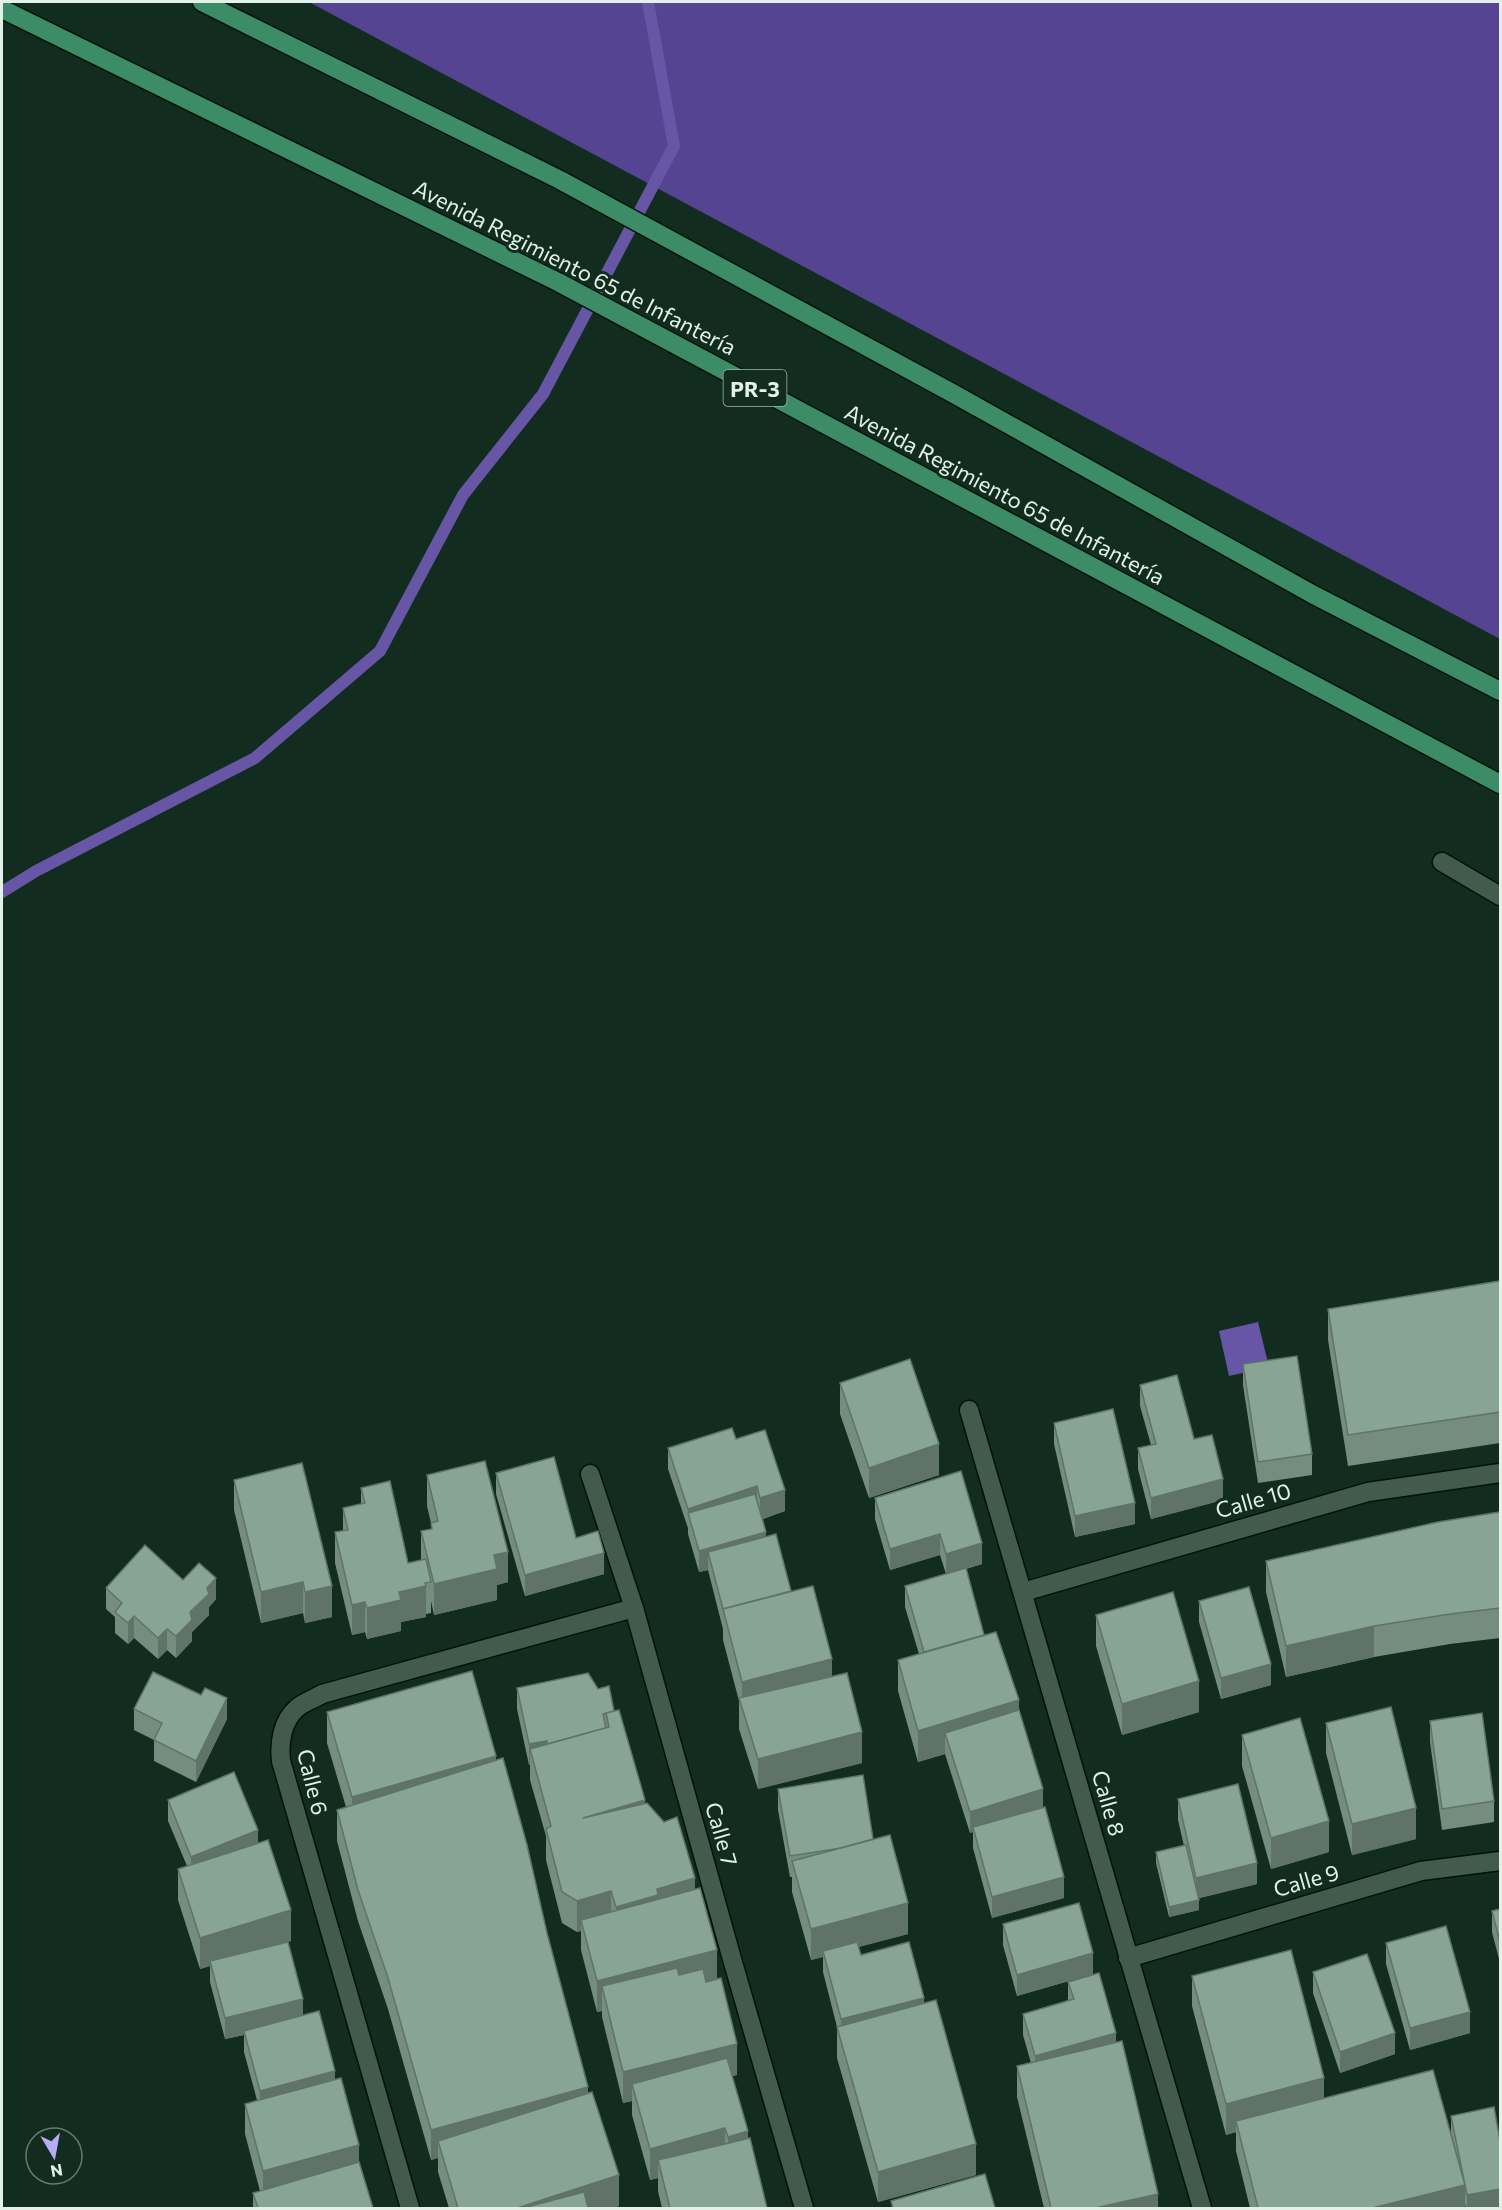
<svg xmlns="http://www.w3.org/2000/svg" width="1502" height="2210" font-family="Commissioner,sans-serif">
	<style>
		.forest { fill: #554492 }
		.water { fill: #6656a5 }
		.lines { fill: none; stroke-linecap: round; stroke-linejoin: round }
		.stream { stroke: #6656a5; stroke-width: 12 }
		.street-casing { stroke: #001409; stroke-width: 21 }
		.primary-casing { stroke: #001409; stroke-width: 21 }
		.street { stroke: #415c4d; stroke-width: 18 }
		.primary { stroke: #3c8d67; stroke-width: 18 }
		.wall { fill: #758d7f }
		.shaded-wall { fill: #5f7368 }
		.building { fill: #88a494; stroke: #5f7368; stroke-width: 1.5 }
		.labels { text-anchor: middle; dominant-baseline: central; stroke-width: 6; stroke-linejoin: round; paint-order: stroke }
		.shield { fill: #122c1f; stroke: #a4b7ac; stroke-width: 1.5 }
		.shield-label { font-size: 21px; font-weight: bold; fill: #e3f2e9 }
		.street-label { font-size: 22px; fill: #e3f2e9; stroke: #122c1f }
	</style>
	<rect width="100%" height="100%" fill="#122c1f"/>
	<!-- forest -->
	<polygon class="forest" points="309,2 1500,2 1500,639"/>
	<!-- water -->
	<polygon class="water" points="1258,1322 1269,1367 1229,1376 1219,1331"/>
	<g class="lines">
		<!-- stream -->
		<polyline class="stream" points="2,892 36,871 255,758 380,651 463,495 543,394 674,146 648,2"/>
		<!-- street casing -->
		<g class="street-casing">
			<g id="street">
				<polyline points="1442,862 1500,896"/>
				<polyline points="969,1410 1202,2208"/>
				<polyline points="590,1474 634,1608 732,1959 804,2208"/>
				<polyline points="1023,1592 1368,1492 1500,1473"/>
				<polyline points="1128,1958 1421,1871 1500,1861"/>
				<path d="M410 2208 281 1761C279 1743 282 1721 297 1708 304 1702 314 1699 322 1694L634 1608"/>
			</g>
		</g>
		<!-- primary casing -->
		<g class="primary-casing">
			<g id="primary">
				<polyline points="202,2 560,180 954,394 1312,594 1500,691"/>
				<polyline points="2,9 558,282 1500,784"/>
			</g>
		</g>
		<!-- street -->
		<use href="#street" class="street"/>
		<!-- primary -->
		<use href="#primary" class="primary"/>
	</g>
	<!-- wall -->
	<g class="wall">
		<polygon points="1500,1281 1500,1443 1348,1466 1328,1340 1328,1309"/>
		<polygon points="1243,1364 1312,1454 1312,1475 1258,1483 1243,1385"/>
		<polygon points="840,1383 939,1475 869,1498 840,1414"/>
		<polygon points="1140,1385 1194,1439 1223,1500 1151,1519 1138,1469 1138,1448 1151,1445 1140,1406"/>
		<polygon points="1054,1423 1135,1524 1075,1537 1054,1444"/>
		<polygon points="736,1439 785,1511 763,1519 766,1536 791,1591 832,1677 862,1763 758,1789 739,1729 739,1701 723,1640 723,1629 708,1570 699,1572 688,1534 688,1528 668,1469 668,1448"/>
		<polygon points="961,1471 982,1564 966,1569 984,1635 1019,1710 1043,1808 1064,1898 992,1918 973,1848 973,1832 970,1833 945,1754 918,1762 898,1691 898,1660 919,1654 905,1607 905,1586 946,1574 940,1555 890,1570 875,1519 875,1498"/>
		<polygon points="496,1473 576,1538 604,1574 525,1596 496,1494"/>
		<polygon points="427,1475 508,1582 497,1585 497,1600 434,1615 431,1601 431,1613 426,1614 426,1617 401,1622 401,1631 367,1639 365,1632 352,1635 335,1563 335,1532 343,1531 343,1508 361,1504 361,1488 408,1563 421,1560 421,1531 431,1529 431,1523 427,1506"/>
		<polygon points="234,1480 332,1617 305,1623 303,1613 261,1623 234,1510"/>
		<polygon points="1500,1512 1500,1638 1450,1644 1374,1657 1286,1677 1266,1592 1266,1561"/>
		<polygon points="183,1580 216,1599 209,1607 209,1615 192,1632 192,1641 176,1658 167,1650 158,1659 134,1638 128,1644 115,1633 115,1617 106,1609 106,1588"/>
		<polygon points="1199,1601 1271,1685 1221,1699 1199,1622"/>
		<polygon points="1096,1615 1199,1712 1122,1735 1096,1646"/>
		<polygon points="517,1688 614,1711 645,1803 695,1890 717,1979 737,2075 732,2076 767,2208 662,2208 658,2191 658,2178 650,2180 632,2115 632,2101 623,2103 602,2017 602,2011 597,2012 581,1950 581,1931 577,1932 562,1923 546,1860 546,1836 530,1780 530,1765 529,1765 517,1709"/>
		<polygon points="134,1709 227,1719 196,1782 154,1761 154,1740 134,1730"/>
		<polygon points="327,1712 496,1760 547,1933 588,2093 619,2206 612,2208 449,2208 438,2172 438,2158 431,2160 388,2009 358,1921 337,1841 337,1810 346,1807 327,1743"/>
		<polygon points="1430,1721 1494,1801 1494,1822 1442,1830 1430,1742"/>
		<polygon points="1326,1723 1416,1839 1352,1855 1326,1753"/>
		<polygon points="1242,1735 1329,1852 1271,1869 1242,1766"/>
		<polygon points="778,1789 873,1839 908,1934 858,1947 861,1955 924,2004 976,2175 878,2202 837,2058 837,2027 823,1972 823,1957 811,1960 792,1892 792,1877 790,1877 778,1810"/>
		<polygon points="1178,1799 1257,1884 1199,1898 1199,1910 1169,1917 1156,1863 1156,1852 1184,1846 1178,1820"/>
		<polygon points="168,1800 258,1844 291,1941 284,1943 303,2015 335,2079 373,2208 253,2208 253,2193 260,2191 245,2134 245,2104 257,2100 244,2052 244,2035 225,2039 210,1982 210,1966 200,1969 178,1900 178,1869 187,1866 168,1821"/>
		<polygon points="1500,1909 1500,1963 1492,1932 1492,1911"/>
		<polygon points="1003,1924 1093,1974 1017,1996 1003,1945"/>
		<polygon points="1386,1943 1470,2033 1410,2050 1386,1964"/>
		<polygon points="1313,1972 1395,2054 1340,2073 1313,1993"/>
		<polygon points="1192,1976 1324,2098 1451,2137 1451,2116 1500,2208 1466,2208 1465,2204 1465,2208 1250,2208 1236,2151 1236,2132 1226,2135 1192,2006"/>
		<polygon points="1068,1982 1116,2043 1158,2208 1044,2208 1017,2097 1017,2066 1031,2063 1023,2035 1023,2014 1068,2001"/>
	</g>
	<!-- shaded-wall -->
	<g class="shaded-wall">
		<polygon points="939,1444 939,1475 869,1498 869,1468"/>
		<polygon points="1223,1479 1223,1500 1151,1519 1151,1498"/>
		<polygon points="757,1486 757,1507 688,1514 688,1509"/>
		<polygon points="785,1490 785,1511 760,1519 760,1498"/>
		<polygon points="1135,1503 1135,1524 1075,1537 1075,1516"/>
		<polygon points="766,1532 766,1553 708,1552 708,1570 699,1572 699,1551"/>
		<polygon points="940,1534 940,1555 890,1570 890,1549"/>
		<polygon points="982,1543 982,1564 946,1575 946,1554"/>
		<polygon points="508,1552 508,1582 497,1585 497,1600 434,1615 434,1584 494,1555"/>
		<polygon points="604,1553 604,1574 525,1596 525,1575"/>
		<polygon points="216,1578 216,1599 209,1607 209,1615 192,1632 192,1641 176,1658 176,1636 190,1612 207,1588"/>
		<polygon points="303,1582 303,1613 261,1623 261,1592"/>
		<polygon points="332,1586 332,1617 305,1623 305,1592"/>
		<polygon points="426,1586 426,1617 401,1622 401,1631 367,1639 367,1608 399,1592"/>
		<polygon points="365,1602 365,1632 352,1635 352,1605"/>
		<polygon points="134,1616 134,1638 128,1644 128,1623"/>
		<polygon points="1374,1626 1374,1657 1286,1677 1286,1646"/>
		<polygon points="167,1629 167,1650 158,1659 158,1638"/>
		<polygon points="832,1659 832,1690 742,1709 742,1682"/>
		<polygon points="1271,1664 1271,1685 1221,1699 1221,1678"/>
		<polygon points="1199,1681 1199,1712 1122,1735 1122,1704"/>
		<polygon points="227,1698 227,1719 196,1782 196,1761"/>
		<polygon points="1019,1700 1019,1731 945,1733 945,1754 918,1762 918,1731"/>
		<polygon points="862,1732 862,1763 758,1789 758,1759"/>
		<polygon points="547,1741 547,1762 530,1749 530,1765 529,1765 529,1744"/>
		<polygon points="496,1756 496,1787 352,1828 352,1797"/>
		<polygon points="1043,1789 1043,1810 973,1827 973,1832 970,1833 970,1812"/>
		<polygon points="645,1800 645,1831 583,1818"/>
		<polygon points="1416,1808 1416,1839 1352,1855 1352,1824"/>
		<polygon points="1329,1821 1329,1852 1271,1869 1271,1838"/>
		<polygon points="258,1830 258,1851 191,1878 191,1857"/>
		<polygon points="1257,1863 1257,1884 1196,1899 1196,1878"/>
		<polygon points="1064,1877 1064,1898 992,1918 992,1897"/>
		<polygon points="695,1878 695,1909 616,1938 616,1907 657,1889"/>
		<polygon points="611,1891 611,1922 581,1920 581,1931 577,1932 577,1901"/>
		<polygon points="1199,1900 1199,1910 1169,1917 1169,1907"/>
		<polygon points="908,1903 908,1934 825,1956 823,1951 823,1957 811,1960 811,1929"/>
		<polygon points="291,1910 291,1941 211,1966 210,1961 210,1966 200,1969 200,1938"/>
		<polygon points="717,1950 717,1981 602,1986 602,2011 597,2012 597,1981"/>
		<polygon points="1093,1953 1093,1974 1017,1996 1017,1975"/>
		<polygon points="924,1998 924,2019 841,2040 841,2019"/>
		<polygon points="303,1999 303,2020 244,2031 244,2035 225,2039 225,2018"/>
		<polygon points="1470,2012 1470,2033 1410,2050 1410,2028"/>
		<polygon points="1116,2033 1116,2054 1035,2077 1035,2056"/>
		<polygon points="1395,2033 1395,2054 1340,2073 1340,2052"/>
		<polygon points="737,2044 737,2075 636,2100 632,2084 632,2101 623,2103 623,2072"/>
		<polygon points="335,2071 335,2092 260,2112 260,2091"/>
		<polygon points="1324,2078 1324,2109 1236,2121 1236,2132 1226,2135 1226,2104"/>
		<polygon points="588,2087 588,2118 438,2141 438,2158 431,2160 431,2130"/>
		<polygon points="725,2128 725,2159 658,2160 658,2178 650,2180 650,2149"/>
		<polygon points="748,2131 748,2162 728,2168 728,2137"/>
		<polygon points="976,2144 976,2175 878,2202 878,2172"/>
		<polygon points="359,2145 359,2176 263,2202 263,2171"/>
		<polygon points="619,2175 619,2206 612,2208 517,2208"/>
		<polygon points="1465,2185 1465,2208 1372,2208"/>
		<polygon points="1500,2189 1500,2208 1467,2208 1467,2195"/>
		<polygon points="1158,2194 1158,2208 1095,2208"/>
	</g>
	<!-- building -->
	<g class="building">
		<polygon points="1500,1281 1500,1412 1348,1435 1328,1309"/>
		<polygon points="1297,1356 1312,1454 1258,1462 1243,1364"/>
		<polygon points="910,1359 939,1444 869,1468 840,1383"/>
		<polygon points="1177,1375 1194,1439 1212,1435 1223,1479 1151,1498 1138,1448 1156,1444 1140,1385"/>
		<polygon points="1113,1409 1135,1503 1075,1516 1054,1423"/>
		<polygon points="732,1428 736,1439 765,1430 785,1490 760,1498 757,1486 688,1509 668,1448"/>
		<polygon points="554,1457 576,1538 598,1531 604,1553 525,1575 496,1473"/>
		<polygon points="485,1461 508,1552 494,1555 497,1569 434,1584 421,1531 432,1529 431,1523 438,1521 427,1475"/>
		<polygon points="302,1463 332,1586 305,1592 303,1582 261,1592 234,1480"/>
		<polygon points="961,1471 982,1543 946,1554 940,1534 890,1549 875,1498"/>
		<polygon points="390,1481 408,1563 426,1559 431,1582 425,1583 426,1586 399,1592 401,1600 367,1608 365,1602 352,1605 335,1532 348,1530 343,1508 365,1503 361,1488"/>
		<polygon points="755,1494 766,1532 699,1551 688,1513"/>
		<polygon points="1500,1512 1500,1608 1450,1614 1374,1626 1286,1646 1266,1561 1438,1522"/>
		<polygon points="776,1534 791,1591 723,1609 708,1552"/>
		<polygon points="145,1545 183,1580 199,1563 216,1578 207,1588 209,1594 190,1612 192,1620 176,1636 167,1629 158,1638 134,1616 128,1623 115,1612 122,1603 106,1588"/>
		<polygon points="966,1568 984,1635 924,1652 905,1586"/>
		<polygon points="813,1586 832,1659 742,1682 723,1609"/>
		<polygon points="1249,1587 1271,1664 1221,1678 1199,1601"/>
		<polygon points="1173,1592 1199,1681 1122,1704 1096,1615"/>
		<polygon points="996,1632 1019,1700 918,1731 898,1660"/>
		<polygon points="472,1671 496,1756 352,1797 327,1712"/>
		<polygon points="153,1672 201,1695 205,1688 227,1698 196,1761 154,1740 162,1723 134,1709"/>
		<polygon points="588,1673 598,1689 609,1686 614,1711 603,1714 606,1728 547,1744 547,1741 529,1744 517,1688"/>
		<polygon points="847,1673 862,1732 758,1759 739,1698"/>
		<polygon points="1391,1707 1416,1808 1352,1824 1326,1723"/>
		<polygon points="619,1710 645,1800 583,1818 647,1803 664,1822 677,1817 695,1878 657,1889 658,1895 616,1907 611,1891 577,1901 562,1892 546,1829 551,1826 530,1749 609,1727 606,1713"/>
		<polygon points="1019,1710 1043,1789 970,1812 945,1733"/>
		<polygon points="1482,1713 1494,1801 1442,1809 1430,1721"/>
		<polygon points="1300,1718 1329,1821 1271,1838 1242,1735"/>
		<polygon points="503,1758 527,1845 547,1933 588,2087 431,2130 388,1978 358,1890 337,1810"/>
		<polygon points="234,1772 258,1830 191,1857 168,1800"/>
		<polygon points="863,1775 873,1839 841,1848 790,1856 778,1789"/>
		<polygon points="1238,1784 1257,1863 1196,1878 1178,1799"/>
		<polygon points="1045,1807 1064,1877 992,1897 973,1827"/>
		<polygon points="890,1835 908,1903 811,1929 792,1861"/>
		<polygon points="268,1840 291,1910 200,1938 178,1869"/>
		<polygon points="1186,1845 1199,1900 1169,1907 1156,1852"/>
		<polygon points="700,1888 717,1950 597,1981 581,1920"/>
		<polygon points="1079,1903 1093,1953 1017,1975 1003,1924"/>
		<polygon points="1500,1909 1500,1942 1492,1911"/>
		<polygon points="1446,1926 1470,2012 1410,2028 1386,1943"/>
		<polygon points="288,1942 303,1999 225,2018 210,1961"/>
		<polygon points="857,1942 861,1955 909,1942 924,1998 841,2019 823,1951"/>
		<polygon points="1291,1950 1324,2078 1226,2104 1192,1976"/>
		<polygon points="1367,1954 1395,2033 1340,2052 1313,1972"/>
		<polygon points="677,1968 679,1975 703,1969 706,1982 721,1978 737,2044 623,2072 602,1986"/>
		<polygon points="1099,1973 1116,2033 1035,2056 1023,2014 1074,1999 1068,1982"/>
		<polygon points="936,2000 976,2144 878,2172 837,2027"/>
		<polygon points="319,2011 335,2071 260,2091 244,2031"/>
		<polygon points="1122,2041 1158,2194 1095,2208 1051,2208 1017,2066"/>
		<polygon points="727,2058 748,2131 728,2137 725,2128 650,2149 632,2084"/>
		<polygon points="1433,2070 1465,2185 1372,2208 1258,2208 1236,2121"/>
		<polygon points="341,2078 359,2145 263,2171 245,2104"/>
		<polygon points="592,2092 619,2175 517,2208 458,2208 438,2141"/>
		<polygon points="1494,2107 1500,2141 1500,2189 1467,2195 1451,2116"/>
		<polygon points="750,2138 767,2208 670,2208 658,2160"/>
		<polygon points="359,2162 373,2208 258,2208 253,2193"/>
		<polygon points="985,2174 995,2208 893,2208 891,2201"/>
		<polygon points="584,2192 588,2208 523,2208"/>
	</g>
	<g class="labels">
		<!-- shield labels -->
		<rect class="shield" x="723.5" y="370" width="63" height="36" rx="4.5"/>
		<g class="shield-label">
			<text x="755" y="388">PR-3</text>
		</g>
		<!-- street labels -->
		<g class="street-label">
			<text transform="translate(575 267) rotate(27)">Avenida Regimiento 65 de Infantería</text>
			<text transform="translate(1005 494) rotate(28)">Avenida Regimiento 65 de Infantería</text>
			<text transform="translate(1253 1500) rotate(-16)">Calle 10</text>
			<text transform="translate(313 1782) rotate(76)">Calle 6</text>
			<text transform="translate(1109 1803) rotate(74)">Calle 8</text>
			<text transform="translate(722 1834) rotate(74)">Calle 7</text>
			<text transform="translate(1306 1880) rotate(-16)">Calle 9</text>
		</g>
	</g>
	<!-- border -->
	<rect width="1502" height="2210" fill="none" stroke="#e3f2e9" stroke-width="6"/>
	<!-- north arrow -->
	<g transform="translate(54 2156) rotate(170)"><circle r="28" fill="#122c1f" stroke="#667b70" stroke-width="1.5"/>
	<path d="M0-4.5L10 22L0 15L-10 22Z" fill="#b7abf8"/>
	<text y="-9" font-size="16" font-weight="bold" text-anchor="middle" fill="#e3f2e9">N</text>
	</g>
</svg>
